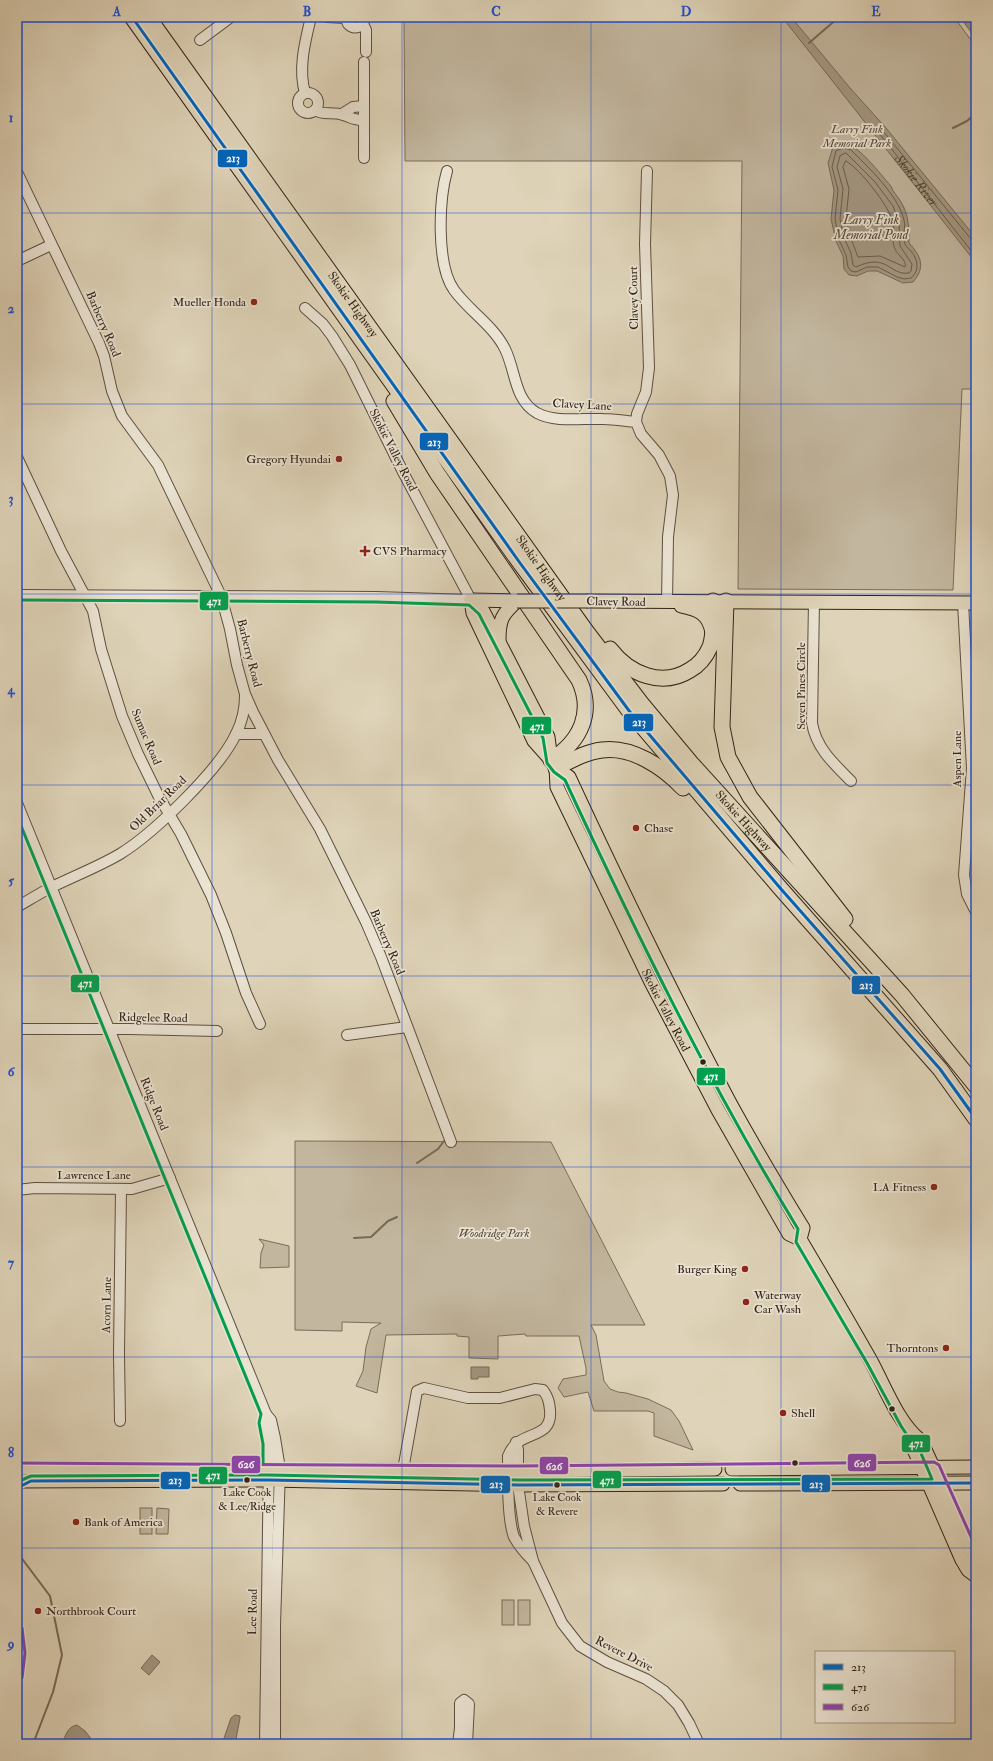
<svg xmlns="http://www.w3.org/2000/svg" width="993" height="1761" font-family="'IM FELL Double Pica',serif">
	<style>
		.green { fill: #c2b69e; stroke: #7a6c5b }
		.water { fill: #a49882; stroke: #766958 }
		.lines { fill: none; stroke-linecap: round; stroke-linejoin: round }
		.shore { stroke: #6b5e4d; stroke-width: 1 }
		.stream { stroke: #766958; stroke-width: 2 }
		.minor-casing { stroke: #5d4f40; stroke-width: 12 }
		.major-casing { stroke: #322318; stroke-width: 15 }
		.highway-casing { stroke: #322318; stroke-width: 17 }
		.minor { stroke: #eae3d2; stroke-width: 10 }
		.major { stroke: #dfd4b9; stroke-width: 13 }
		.highway { stroke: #dfd4b9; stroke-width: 15 }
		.major-bridge-casing { stroke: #322318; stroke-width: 15; stroke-linecap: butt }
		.major-bridge { stroke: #dfd4b9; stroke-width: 13 }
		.bus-1-casing { stroke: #eae3d2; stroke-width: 6 }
		.bus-2-casing { stroke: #eae3d2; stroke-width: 6 }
		.bus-3-casing { stroke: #eae3d2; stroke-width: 6 }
		.bus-1 { stroke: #0065bd; stroke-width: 3 }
		.bus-2 { stroke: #029f4e; stroke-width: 3 }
		.bus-3 { stroke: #8e44ad; stroke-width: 3 }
		.grid { fill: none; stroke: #1d4ed8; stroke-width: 1; stroke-opacity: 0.55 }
		.poi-dot { fill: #8f2418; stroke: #eae3d2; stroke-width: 1.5 }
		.bus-dot { fill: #322318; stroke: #eae3d2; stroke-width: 1.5 }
		.labels { text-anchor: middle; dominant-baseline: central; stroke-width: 3.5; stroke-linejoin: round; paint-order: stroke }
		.bus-label { font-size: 11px; fill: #322318; stroke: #eae3d2 }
		.park-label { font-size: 12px; font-style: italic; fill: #56483a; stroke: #eae3d2 }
		.street-label { font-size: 12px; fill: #322318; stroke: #eae3d2 }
		.poi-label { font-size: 12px; fill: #322318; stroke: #eae3d2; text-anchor: start }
		.water-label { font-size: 13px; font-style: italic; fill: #544638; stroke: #eae3d2 }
		.line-badge { stroke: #eae3d2; stroke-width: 1.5 }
		.badge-label { font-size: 11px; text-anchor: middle; font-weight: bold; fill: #fff }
		.neatline { fill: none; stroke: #1d4ed8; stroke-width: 1.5 }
		.grid-label { font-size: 13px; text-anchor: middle; font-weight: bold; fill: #1d4ed8 }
	</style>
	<rect width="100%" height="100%" fill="#dfd4b9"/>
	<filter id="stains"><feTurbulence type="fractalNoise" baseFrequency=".005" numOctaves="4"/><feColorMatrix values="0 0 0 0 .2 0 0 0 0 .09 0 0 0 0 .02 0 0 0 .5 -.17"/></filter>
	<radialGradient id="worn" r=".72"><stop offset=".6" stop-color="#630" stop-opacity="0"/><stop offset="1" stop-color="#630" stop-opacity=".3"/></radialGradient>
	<!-- green -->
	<g class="green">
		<polygon points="404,17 954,17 976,47 976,389 962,389 953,590 738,589 742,161 405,161"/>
		<polygon points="295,1141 551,1142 645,1325 591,1325 596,1335 604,1381 610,1389 618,1392 626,1393 648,1399 671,1410 679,1421 693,1450 654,1436 654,1413 648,1411 594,1411 588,1392 564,1397 558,1388 563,1379 586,1375 586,1368 579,1336 526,1336 525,1334 498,1336 498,1359 469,1358 469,1337 457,1336 457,1334 386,1335 377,1393 356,1386 363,1371 366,1347 371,1329 381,1323 342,1322 342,1331 295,1330"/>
		<polygon points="259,1239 289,1246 289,1267 260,1268 261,1253 264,1245"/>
		<rect x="140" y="1508" width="12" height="26"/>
		<polygon points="157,1508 169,1509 168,1534 156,1534"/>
		<rect x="502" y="1600" width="12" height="25"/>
		<rect x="518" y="1600" width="12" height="25"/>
	</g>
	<!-- water -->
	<g class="water">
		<polygon points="782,17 791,17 850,88 886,128 976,238 976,263"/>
		<polygon points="960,17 976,17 976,39"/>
		<path d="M843 142C859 145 880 174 891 186 893 193 898 196 901 202 909 215 909 229 909 243 921 256 926 267 913 282L903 283 877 271H868L857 276 849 275 844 269 843 256 836 241 831 219 834 190 828 163 833 147 841 146Z"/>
		<polygon points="471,1367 489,1367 489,1377 478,1377 478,1379 471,1379"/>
		<polygon points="152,1655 160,1662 149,1675 141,1668"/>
		<polygon points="235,1715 240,1716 240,1718 235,1744 222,1744 231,1718"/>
		<path d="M77 1725 85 1731 95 1744H62C66 1735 67 1727 77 1725Z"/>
	</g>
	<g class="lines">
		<!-- shore -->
		<g class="shore">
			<path d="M845 148 851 150C869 168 898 195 904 220 906 227 902 237 905 244 906 247 909 249 911 251 918 260 920 270 911 278L904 279 897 277 878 267H867L856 272 851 271 848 267 846 255 839 240 835 219 838 190 832 167 836 151Z"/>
			<path d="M846 153 875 182 893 206 899 222 900 246 912 264 911 271 909 273C889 276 888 252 856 267L853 265 851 253 844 238 840 219 843 189 837 167 840 156Z"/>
			<path d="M846 161C860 169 889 206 893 222 895 230 891 241 895 249 898 256 907 260 905 267L880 256 858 257 850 236 846 218 849 189 843 167Z"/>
			<path id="s1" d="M976 240 971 239 883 131 879 130V133L976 257"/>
		</g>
		<!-- stream -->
		<g class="stream">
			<polyline points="809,43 839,17"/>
			<polyline points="953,128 967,121 976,113"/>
			<polyline points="417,1163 438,1149 444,1141"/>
			<polyline points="354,1238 371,1237 388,1221 397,1217"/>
			<polyline points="17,1552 50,1596 62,1655 53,1692 33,1744"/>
		</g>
		<!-- minor casing -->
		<g class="minor-casing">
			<g id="minor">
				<polyline points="327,17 345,18"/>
				<path d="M345 17 348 24C353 29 358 28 363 24L365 17"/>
				<polyline points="363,24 366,30 366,52"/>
				<polyline points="200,40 231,17"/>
				<circle cx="308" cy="103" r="10"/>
				<path d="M305 93C298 68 305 42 311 17"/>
				<path d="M315 110C323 116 333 111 343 115 353 118 352 120 364 120"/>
				<polyline points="342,114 353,107 364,106"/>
				<polyline points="364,158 364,62"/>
				<path d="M447 171C439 199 436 265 454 290 469 311 494 326 505 349 516 371 514 400 537 413 556 423 582 418 603 419 614 419 625 421 636 422L641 434 659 455 670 476 673 495 668 537 667 602"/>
				<polyline points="17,172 99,343 104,356 112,391 122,416 158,465 221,596 230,629 237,665 245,694 253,712 278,760 320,829 366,922 381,957 451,1142"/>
				<polyline points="17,261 51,245"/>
				<polyline points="636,422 637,414 646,392 649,368 645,244 647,171"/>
				<polyline points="17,457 61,551 93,611 101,649 122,716 138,754 159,797 181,834 211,895 226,933 246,993 260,1024"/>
				<polyline points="17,595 376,597 471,600 404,474 350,365 332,336 323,324 305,308"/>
				<path d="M814 601 812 723C816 748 834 764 851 781"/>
				<polyline points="963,603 972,768 964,875 967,894 976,912"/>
				<polyline points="236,734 263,734"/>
				<polyline points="17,803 266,1414 271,1420 275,1438 280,1469 275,1625 275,1744"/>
				<path d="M17 907C29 900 40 893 52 887 74 876 98 867 120 854 154 833 219 770 236 734 242 722 245 708 245 696"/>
				<polyline points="17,1029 129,1029 217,1031"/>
				<polyline points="347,1035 407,1027"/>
				<polyline points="17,1190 35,1188 132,1189 170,1178"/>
				<polyline points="120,1421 119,1354 121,1189"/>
				<polyline points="516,1442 518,1450 518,1485 524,1526 533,1561 562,1623 580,1646 607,1662 646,1679 664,1691 678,1705 689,1723 699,1744"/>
				<path d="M403 1470 417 1391 424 1388 468 1398H500L535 1389 543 1390C548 1397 549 1401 550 1410 553 1442 518 1428 508 1456 508 1476 507 1519 514 1537 519 1546 526 1554 533 1561"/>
				<polyline points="265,1744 269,1457 264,1423 266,1414"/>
				<polyline points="458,1744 460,1728 460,1703 464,1700 469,1704 467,1744"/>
			</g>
		</g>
		<!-- major casing -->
		<g class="major-casing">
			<g id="major">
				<path id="s2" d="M471 600 473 613 534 741 551 760 556 768 557 787 651 982 718 1110 789 1234 800 1239C824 1280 848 1320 871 1361 885 1387 898 1423 921 1441L976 1560"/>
				<polyline points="471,600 483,611 548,737 551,760"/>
				<polyline points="471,600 517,601"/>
				<polyline points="588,601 976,603"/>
				<path d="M681 606C699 610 708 613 712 632"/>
				<path d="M499 640C499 620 502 614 517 601"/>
				<path d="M556 768 569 777C620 887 673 996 730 1103 753 1145 778 1187 803 1228L800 1239"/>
				<polyline points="913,1435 912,1445 962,1560 968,1570 976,1576"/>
				<polyline points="17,1468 518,1471 715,1469"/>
				<polyline points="732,1469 976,1467"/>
				<polyline points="17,1481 268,1480 518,1485 723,1484"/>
				<polyline points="740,1484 976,1483"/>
			</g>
		</g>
		<!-- highway casing -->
		<g class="highway-casing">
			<g id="highway">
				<polyline points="132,17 520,563 630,712 781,889 940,1069 976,1119"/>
				<path id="s3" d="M148 17 586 631 641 703 691 763 902 995 976 1086"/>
				<path d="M394 401 437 473 579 680C594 712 581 741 551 760"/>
				<polyline points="726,601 722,727 728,757 750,797 845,919"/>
				<path d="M610 649C629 674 662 688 690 670 699 665 706 656 710 647 715 633 713 616 713 601"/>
				<path d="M556 768C570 761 585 752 602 750 632 746 663 767 683 788"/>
			</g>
		</g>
		<!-- minor -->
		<use href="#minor" class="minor"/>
		<!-- major -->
		<use href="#major" class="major"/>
		<!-- highway -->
		<use href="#highway" class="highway"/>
		<!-- major-bridge casing -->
		<g class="major-bridge-casing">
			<polyline id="major-bridge" points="517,601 588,601"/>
		</g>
		<!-- major-bridge -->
		<use href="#major-bridge" class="major-bridge"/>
		<!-- bus-1 casing -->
		<g class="bus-1-casing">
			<g id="bus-1">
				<polyline points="132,17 520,563 630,712 781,889 940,1069 976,1119"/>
				<polyline points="17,1488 31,1481 268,1480 518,1485 976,1483"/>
				<polyline points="17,1629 20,1653 17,1677"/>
			</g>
		</g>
		<!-- bus-2 casing -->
		<g class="bus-2-casing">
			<g id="bus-2">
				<path d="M17 600 376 602 469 605 479 614 543 738 547 763 554 772 565 780C636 933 710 1085 798 1229L796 1242 867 1363 901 1426 909 1438 917 1444 932 1479 518 1480 268 1475 31 1476 17 1482"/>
				<polyline points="17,816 261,1414 259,1423 263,1444 263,1464 237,1464"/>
			</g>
		</g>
		<!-- bus-3 casing -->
		<g class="bus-3-casing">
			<g id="bus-3">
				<polyline points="17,1463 518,1466 934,1462 939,1465 976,1548"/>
				<polyline points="22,1628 25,1653 22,1678"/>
			</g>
		</g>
		<!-- bus-1 -->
		<use href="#bus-1" class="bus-1"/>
		<!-- bus-2 -->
		<use href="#bus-2" class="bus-2"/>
		<!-- bus-3 -->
		<use href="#bus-3" class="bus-3"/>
	</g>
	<!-- grid -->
	<path class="grid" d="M212 17V1744M402 17V1744M591 17V1744M781 17V1744M17 213H976M17 404H976M17 594H976M17 785H976M17 976H976M17 1167H976M17 1357H976M17 1548H976"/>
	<!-- markers -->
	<g class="poi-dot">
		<circle cx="254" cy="302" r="4"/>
		<circle cx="339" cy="459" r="4"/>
		<path d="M363 545h4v4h4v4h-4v4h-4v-4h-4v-4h4z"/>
		<circle cx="636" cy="828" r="4"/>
		<circle cx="934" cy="1187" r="4"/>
		<circle cx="745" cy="1269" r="4"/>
		<circle cx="746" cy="1302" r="4"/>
		<circle cx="946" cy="1348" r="4"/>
		<circle cx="783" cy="1413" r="4"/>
		<circle cx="76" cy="1522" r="4"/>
		<circle cx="38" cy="1611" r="4"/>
	</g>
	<g class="bus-dot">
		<circle cx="703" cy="1062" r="3.5"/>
		<circle cx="892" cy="1409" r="3.5"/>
		<circle cx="795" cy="1463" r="3.5"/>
		<circle cx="247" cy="1480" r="3.5"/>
		<circle cx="557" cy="1485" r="3.5"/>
	</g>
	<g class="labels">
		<!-- bus labels -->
		<g class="bus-label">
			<text x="247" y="1492">Lake Cook<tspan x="247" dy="14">&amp; Lee/Ridge</tspan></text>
			<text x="557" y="1497">Lake Cook<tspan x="557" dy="14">&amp; Revere</tspan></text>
		</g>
		<!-- park labels -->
		<g class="park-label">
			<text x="857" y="129">Larry Fink<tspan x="857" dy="14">Memorial Park</tspan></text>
			<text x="494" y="1233">Woodridge Park</text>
		</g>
		<!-- street labels -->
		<g class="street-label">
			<text transform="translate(634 298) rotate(-91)">Clavey Court</text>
			<text stroke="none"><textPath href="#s3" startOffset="353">Skokie Highway</textPath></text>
			<text transform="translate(103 324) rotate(67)">Barberry Road</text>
			<text transform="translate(582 405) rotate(3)">Clavey Lane</text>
			<text transform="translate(393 450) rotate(63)">Skokie Valley Road</text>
			<text stroke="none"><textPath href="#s3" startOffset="677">Skokie Highway</textPath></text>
			<text transform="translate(616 602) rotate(1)">Clavey Road</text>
			<text transform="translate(249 653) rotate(76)">Barberry Road</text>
			<text transform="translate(801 686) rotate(-90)">Seven Pines Circle</text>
			<text transform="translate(146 737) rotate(67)">Sumac Road</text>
			<text transform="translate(957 759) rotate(-90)">Aspen Lane</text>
			<text transform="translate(158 804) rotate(-44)">Old Briar Road</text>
			<text stroke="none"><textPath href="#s3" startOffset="1001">Skokie Highway</textPath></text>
			<text transform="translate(387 942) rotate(67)">Barberry Road</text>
			<text stroke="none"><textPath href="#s2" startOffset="457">Skokie Valley Road</textPath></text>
			<text transform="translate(153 1018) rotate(1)">Ridgelee Road</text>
			<text transform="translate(154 1104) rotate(68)">Ridge Road</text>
			<text x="94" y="1175">Lawrence Lane</text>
			<text transform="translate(107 1305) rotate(-89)">Acorn Lane</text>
			<text transform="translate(253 1612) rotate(-89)">Lee Road</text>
			<text transform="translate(624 1654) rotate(27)">Revere Drive</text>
		</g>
		<!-- poi labels -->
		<g class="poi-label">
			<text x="246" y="302" text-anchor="end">Mueller Honda</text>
			<text x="331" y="459" text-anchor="end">Gregory Hyundai</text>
			<text x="373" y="551">CVS Pharmacy</text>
			<text x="644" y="828">Chase</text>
			<text x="926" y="1187" text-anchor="end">LA Fitness</text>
			<text x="737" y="1269" text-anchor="end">Burger King</text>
			<text x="754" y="1295">Waterway<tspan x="754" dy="14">Car Wash</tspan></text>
			<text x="938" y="1348" text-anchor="end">Thorntons</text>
			<text x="791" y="1413">Shell</text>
			<text x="84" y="1522">Bank of America</text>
			<text x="46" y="1611">Northbrook Court</text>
		</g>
		<!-- water labels -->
		<g class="water-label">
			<text stroke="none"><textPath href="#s1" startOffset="212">Skokie River</textPath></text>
			<text x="871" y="220">Larry Fink<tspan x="871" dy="15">Memorial Pond</tspan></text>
		</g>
	</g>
	<g class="line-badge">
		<rect x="217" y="149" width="31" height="19" rx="4" fill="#0065bd"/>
		<rect x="419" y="432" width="30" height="19" rx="4" fill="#0065bd"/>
		<rect x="199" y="591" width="30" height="20" rx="4" fill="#029f4e"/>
		<rect x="623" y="713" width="31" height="19" rx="4" fill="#0065bd"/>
		<rect x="521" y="716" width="31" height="19" rx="4" fill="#029f4e"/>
		<rect x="70" y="974" width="30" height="19" rx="4" fill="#029f4e"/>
		<rect x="851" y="975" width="30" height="20" rx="4" fill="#0065bd"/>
		<rect x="696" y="1067" width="30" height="19" rx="4" fill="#029f4e"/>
		<rect x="901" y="1434" width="30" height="19" rx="4" fill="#029f4e"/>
		<rect x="847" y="1453" width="30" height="19" rx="4" fill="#8e44ad"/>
		<rect x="231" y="1455" width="30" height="19" rx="4" fill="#8e44ad"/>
		<rect x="539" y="1456" width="30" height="19" rx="4" fill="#8e44ad"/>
		<rect x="198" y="1466" width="30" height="19" rx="4" fill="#029f4e"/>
		<rect x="592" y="1470" width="30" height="19" rx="4" fill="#029f4e"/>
		<rect x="160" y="1471" width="31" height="19" rx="4" fill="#0065bd"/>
		<rect x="801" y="1474" width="30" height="19" rx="4" fill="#0065bd"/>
		<rect x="480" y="1475" width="31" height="19" rx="4" fill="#0065bd"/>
	</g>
	<g class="badge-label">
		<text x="233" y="162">213</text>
		<text x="434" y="446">213</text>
		<text x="214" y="605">471</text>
		<text x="639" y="726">213</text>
		<text x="537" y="730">471</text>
		<text x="85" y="987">471</text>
		<text x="866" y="989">213</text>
		<text x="711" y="1080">471</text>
		<text x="916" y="1447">471</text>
		<text x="862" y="1467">626</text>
		<text x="246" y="1468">626</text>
		<text x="554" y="1470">626</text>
		<text x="213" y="1479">471</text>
		<text x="607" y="1484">471</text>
		<text x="175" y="1484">213</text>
		<text x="816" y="1488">213</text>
		<text x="496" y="1488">213</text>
	</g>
	<!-- margin -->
	<rect width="993" height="1761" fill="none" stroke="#dfd4b9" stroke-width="44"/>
	<!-- legend -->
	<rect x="815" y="1651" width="140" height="72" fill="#eae3d2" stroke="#a09688"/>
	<rect x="823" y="1664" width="20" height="6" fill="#0065bd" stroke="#a09688"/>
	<text x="851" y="1671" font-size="12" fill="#322318">213</text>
	<rect x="823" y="1684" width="20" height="6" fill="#029f4e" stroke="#a09688"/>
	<text x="851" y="1691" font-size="12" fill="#322318">471</text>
	<rect x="823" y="1704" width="20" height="6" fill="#8e44ad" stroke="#a09688"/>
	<text x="851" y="1711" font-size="12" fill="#322318">626</text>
	<rect x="22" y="22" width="949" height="1717" class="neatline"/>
	<g class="grid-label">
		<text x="117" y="16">A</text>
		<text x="307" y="16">B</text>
		<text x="496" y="16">C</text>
		<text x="686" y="16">D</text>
		<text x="876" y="16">E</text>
		<text x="11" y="122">1</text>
		<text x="11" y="313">2</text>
		<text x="11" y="503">3</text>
		<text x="11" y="694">4</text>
		<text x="11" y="885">5</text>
		<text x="11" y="1076">6</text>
		<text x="11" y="1267">7</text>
		<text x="11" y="1457">8</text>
		<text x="11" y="1648">9</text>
	</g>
	<rect width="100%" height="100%" filter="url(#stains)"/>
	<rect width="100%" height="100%" fill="url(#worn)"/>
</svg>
